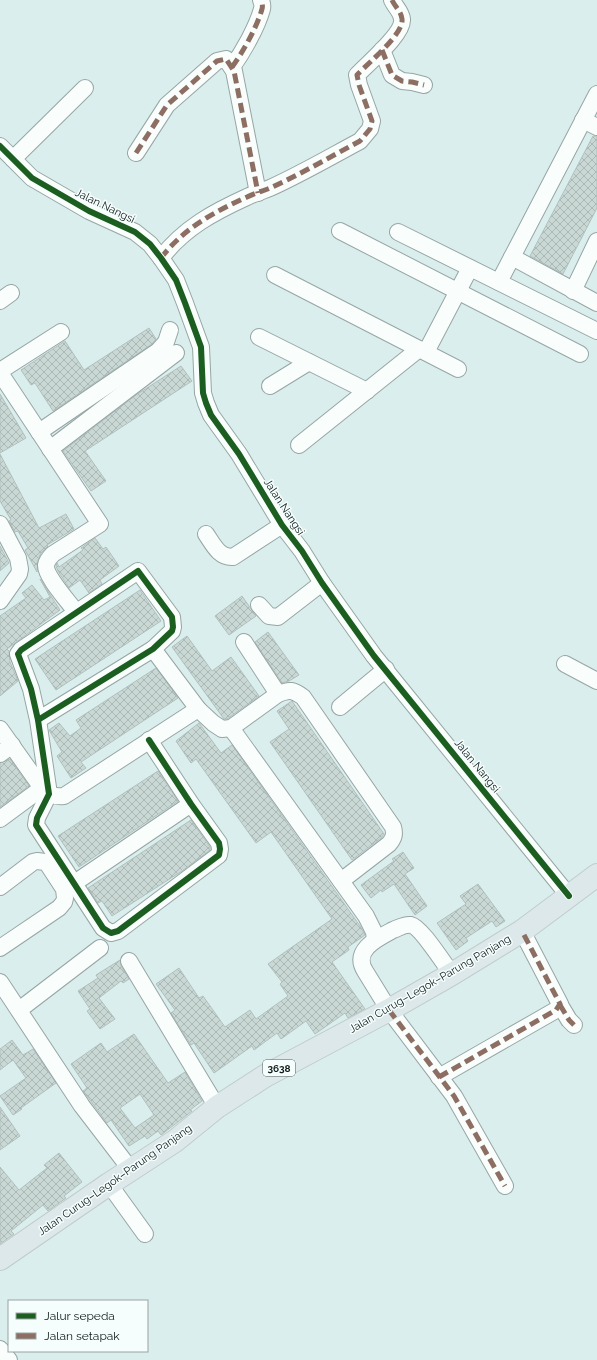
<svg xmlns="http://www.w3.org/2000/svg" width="597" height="1360" font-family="Raleway,sans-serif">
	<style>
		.building { fill: url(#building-cross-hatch); stroke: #b1c0bd; fill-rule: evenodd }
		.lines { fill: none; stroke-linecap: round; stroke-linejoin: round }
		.street-casing { stroke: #96a6a4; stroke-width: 18 }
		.primary-casing { stroke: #c1cccb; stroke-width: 24 }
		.street { stroke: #f9fdfc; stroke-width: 16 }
		.primary { stroke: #dde8ea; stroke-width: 22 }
		.quiet { stroke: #8d6e63; stroke-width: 5; stroke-dasharray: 10 5; stroke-linecap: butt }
		.cycleway-casing { stroke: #f6fdfd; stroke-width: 8 }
		.cycleway { stroke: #1b5e20; stroke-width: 6 }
		.labels { text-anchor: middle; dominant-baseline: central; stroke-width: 3; stroke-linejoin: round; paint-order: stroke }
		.shield { fill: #f6fdfd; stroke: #54605f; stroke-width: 1 }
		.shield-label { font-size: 10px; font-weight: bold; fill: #0e1c1b }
		.street-label { font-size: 11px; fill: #0e1c1b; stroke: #f6fdfd }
	</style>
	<defs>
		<pattern id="building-cross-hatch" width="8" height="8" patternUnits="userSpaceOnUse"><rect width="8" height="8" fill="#c9d8d4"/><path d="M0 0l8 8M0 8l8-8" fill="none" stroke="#abb9b5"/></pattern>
	</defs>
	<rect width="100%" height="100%" fill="#daefed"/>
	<!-- building -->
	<g class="building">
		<polygon points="593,136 597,136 597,208 563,274 530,256"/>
		<polygon points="149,328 156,339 152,344 53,411 35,383 31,385 21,370 65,341 84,370"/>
		<polygon points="181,366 192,381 85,451 106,481 91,491 63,451 136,395"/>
		<polygon points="0,394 26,438 0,453"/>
		<polygon points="0,454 39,528 66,514 74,529 47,545 48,546 41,553 38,560 37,572 25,550 28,548 18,531 15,532 9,521 11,520 0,501"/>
		<polygon points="95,538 103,549 106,547 119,566 100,580 102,584 89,593 80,580 69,588 58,571 56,566 57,563 59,567 83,550 81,548"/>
		<polygon points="0,546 9,563 0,571"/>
		<polygon points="40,579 60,610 7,649 9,651 10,662 18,681 0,696 0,616 26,598 22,593 32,585 44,600 50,597"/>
		<polygon points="140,590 161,621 56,690 35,659"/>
		<polygon points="242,596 256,616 229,635 215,616"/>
		<polygon points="268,632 299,675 289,681 282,683 255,642"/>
		<polygon points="187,636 212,671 231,657 259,696 227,719 224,719 172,647"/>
		<polygon points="156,668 178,698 81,762 86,768 71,778 57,756 62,752 49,730 59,723 70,736 81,728 76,720"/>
		<polygon points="292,701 384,834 382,837 352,860 270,742 289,729 277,711"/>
		<polygon points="199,723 221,753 232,745 360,926 365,935 348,947 349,950 332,962 365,1009 348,1018 345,1013 315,1034 306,1021 281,1039 277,1033 254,1050 252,1046 214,1073 194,1043 191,1045 171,1013 175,1010 156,984 179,968 199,998 203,996 225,1027 250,1010 256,1019 288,996 280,984 282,982 268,964 332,919 271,832 256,843 196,759 191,763 176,741"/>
		<polygon points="10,759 29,786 0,807 0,763"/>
		<polygon points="158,771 178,801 79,867 58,836"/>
		<polygon points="191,820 210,847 210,850 182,871 112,916 102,901 98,903 88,888"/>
		<polygon points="403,852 414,868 405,874 427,906 415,915 394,884 382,892 381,890 371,898 361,885 394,861 392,859"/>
		<polygon points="478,884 505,921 496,927 492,921 466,938 468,941 456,950 437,923 466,904 460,896"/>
		<polygon points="120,960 121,966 129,979 123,983 121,981 99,998 115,1019 100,1029 87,1011 90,1009 78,991 98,978 96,975"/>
		<path d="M134 1034 168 1083 185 1072 202 1101 190 1110 192 1111 161 1135 158 1131 147 1139 145 1136 129 1146 111 1120 107 1123 90 1100 83 1091 87 1088 71 1064 101 1043 107 1052ZM140 1094 154 1115 135 1128 120 1108Z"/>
		<polygon points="12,1040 23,1055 33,1049 56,1083 21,1108 22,1109 13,1115 0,1096 26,1078 13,1060 0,1070 0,1049"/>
		<polygon points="0,1107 20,1136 0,1150"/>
		<polygon points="59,1153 82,1182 64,1196 66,1198 48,1211 43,1205 11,1231 14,1234 0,1244 0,1167 19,1190 47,1168 44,1165"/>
	</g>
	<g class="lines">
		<!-- street casing -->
		<g class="street-casing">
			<g id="street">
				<polyline points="382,50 392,75 402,81 412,82 424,85"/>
				<path d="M232 67C243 52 257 27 262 9 263 6 262 3 261 0"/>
				<polyline points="583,120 597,127"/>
				<polyline points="0,146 32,178 89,211 135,232 150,244 161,258 176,280 185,303 201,347 203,393 206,403 211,415 239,454 282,525 302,551 322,583 374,656 569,896"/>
				<polyline points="136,153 167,105 217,61 226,59 234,71 258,193"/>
				<polyline points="13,159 85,88"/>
				<polyline points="340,231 580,354"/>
				<polyline points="398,232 597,331"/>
				<polyline points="512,257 597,303"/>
				<path d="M161 258C184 228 214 212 247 197 255 193 263 191 270 188 301 174 330 157 360 141L370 129 372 121 359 85 357 75C368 63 404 34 402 19 401 11 395 7 392 0"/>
				<polyline points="275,275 458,369"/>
				<polyline points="499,282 597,94"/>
				<polyline points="573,291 597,241"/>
				<polyline points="0,301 11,293"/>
				<polyline points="259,337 367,391"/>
				<polyline points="426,352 470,268"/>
				<polyline points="0,371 61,332"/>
				<path d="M0 373 100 524 53 554C50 557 47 560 46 565 45 576 69 602 76 612"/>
				<polyline points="270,386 309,362"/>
				<polyline points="39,432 158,351 166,342 170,330"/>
				<polyline points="299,445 419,349"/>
				<polyline points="50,449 176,353"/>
				<polyline points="0,524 18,558 20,569 19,574 0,601"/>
				<path d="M206 534C213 544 219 558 233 557L282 525"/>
				<polyline points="259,605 269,616 278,617 322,583"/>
				<polyline points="244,642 278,694"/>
				<path d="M153 649 198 709 213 723 222 729 231 728 278 694C290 689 293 690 303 697L393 827C395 834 394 838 389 844L341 881"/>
				<polyline points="565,664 597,681"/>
				<polyline points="340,707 386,669"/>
				<polyline points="38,720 153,649 172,631 173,627 172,617 138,571 21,650 18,654 31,689 38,720 49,794 37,818 36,825 103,928 111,933 118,931 219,855 220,849 219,843 191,804 149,740"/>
				<polyline points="231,728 366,916 374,932 375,939"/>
				<path d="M0 729 42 788C48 795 54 797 64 796L198 709"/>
				<polyline points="0,754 12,745"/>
				<polyline points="0,819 42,788"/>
				<polyline points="73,884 191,804"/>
				<polyline points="0,887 33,862 37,861 45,862 47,863 64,889 65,898 64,902 59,908 0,948"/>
				<polyline points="129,961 217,1107"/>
				<path d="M452 974C444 964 421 927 411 925 404 924 399 928 393 930 378 938 352 950 365 971L389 1010 454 1096 505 1186"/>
				<polyline points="0,982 82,1106 131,1170"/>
				<polyline points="560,1005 569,1020 574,1025"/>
				<polyline points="19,1010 100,948"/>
				<polyline points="439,1077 556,1010 560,1004 522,931"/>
				<polyline points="109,1184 145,1234"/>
				<polyline points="0,1349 9,1360"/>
			</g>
		</g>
		<!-- primary casing -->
		<g class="primary-casing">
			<polyline id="primary" points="0,1259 109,1184 175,1141 217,1107 265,1076 389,1010 452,974 522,931 597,875"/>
		</g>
		<!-- street -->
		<use href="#street" class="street"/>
		<!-- primary -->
		<use href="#primary" class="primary"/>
		<!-- quiet -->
		<g class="quiet">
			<polyline points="382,50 392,75 402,81 412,82 424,85"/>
			<path d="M232 67C243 52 257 27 262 9 263 6 262 3 261 0"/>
			<polyline points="136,153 167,105 217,61 226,59 234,71 258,193"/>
			<path d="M161 258C184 228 214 212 247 197 255 193 263 191 270 188 301 174 330 157 360 141L370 129 372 121 359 85 357 75C368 63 404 34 402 19 401 11 395 7 392 0"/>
			<polyline points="560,1005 569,1020 574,1025"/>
			<polyline points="389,1010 454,1096 505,1186"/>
			<polyline points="439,1077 556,1010 560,1004 522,931"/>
		</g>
		<!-- cycleway casing -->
		<g class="cycleway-casing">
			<g id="cycleway">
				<polyline points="0,146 32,178 89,211 135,232 150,244 161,258 176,280 185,303 201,347 203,393 206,403 211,415 239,454 282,525 302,551 322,583 374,656 569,896"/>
				<polyline points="38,720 153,649 172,631 173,627 172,617 138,571 21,650 18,654 31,689 38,720 49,794 37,818 36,825 103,928 111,933 118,931 219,855 220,849 219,843 191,804 149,740"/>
			</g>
		</g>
		<!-- cycleway -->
		<use href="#cycleway" class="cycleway"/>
	</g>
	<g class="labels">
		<!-- shield labels -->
		<rect class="shield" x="263" y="1060" width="32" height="16" rx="3"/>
		<g class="shield-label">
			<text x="279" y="1068">3638</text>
		</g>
		<!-- street labels -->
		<g class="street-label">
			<text transform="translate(105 206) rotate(26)">Jalan Nangsi</text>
			<text transform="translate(284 507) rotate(57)">Jalan Nangsi</text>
			<text transform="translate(477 766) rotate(51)">Jalan Nangsi</text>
			<text transform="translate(430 984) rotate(-30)">Jalan Curug–Legok–Parung Panjang</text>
			<text transform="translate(115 1180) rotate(-35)">Jalan Curug–Legok–Parung Panjang</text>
		</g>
	</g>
	<!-- legend -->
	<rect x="8" y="1300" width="140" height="52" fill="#f6fdfd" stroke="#99a3a3"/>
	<rect x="16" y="1313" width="20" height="6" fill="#1b5e20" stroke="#99a3a3"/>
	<text x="44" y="1320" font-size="12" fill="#0e1c1b">Jalur sepeda</text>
	<rect x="16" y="1333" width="20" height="6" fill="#8d6e63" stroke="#99a3a3"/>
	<text x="44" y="1340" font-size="12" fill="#0e1c1b">Jalan setapak</text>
</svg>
